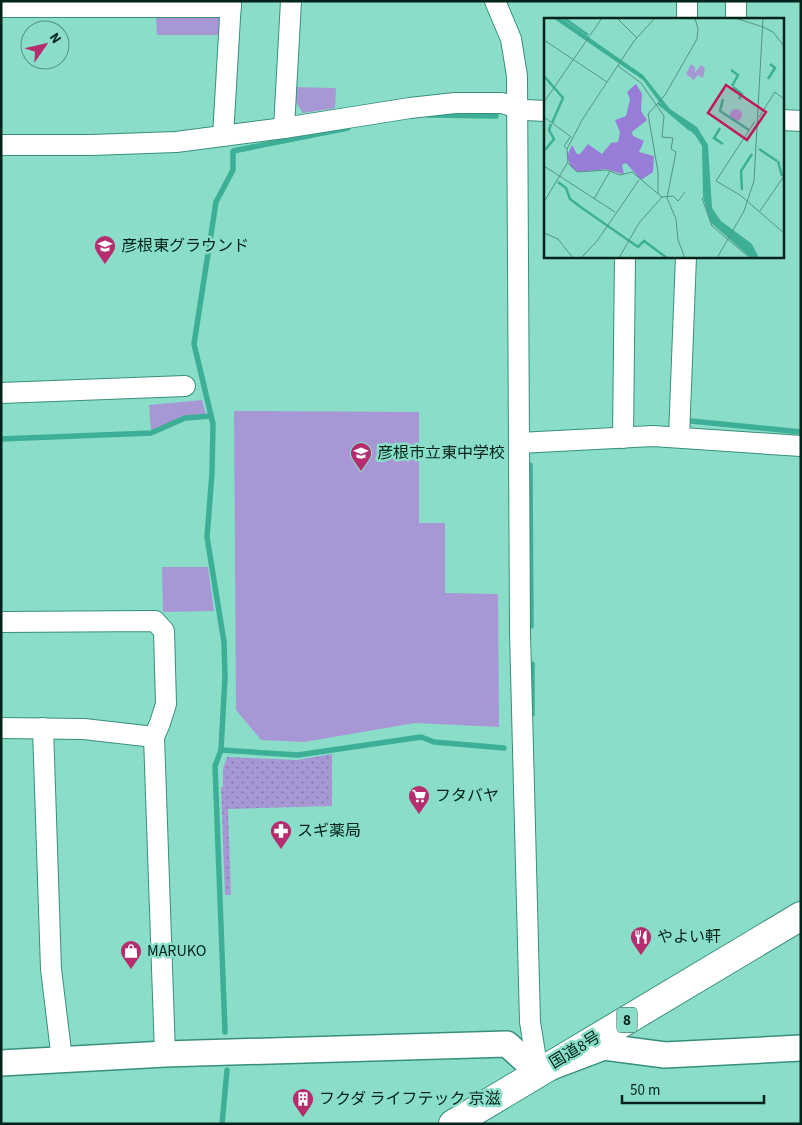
<svg xmlns="http://www.w3.org/2000/svg" width="802" height="1125" font-family="'Source Sans 3','Noto Sans JP',sans-serif">
	<style>
		.grass { fill: url(#grass-dots) }
		.park { fill: #a897d5 }
		.lines { fill: none; stroke-linecap: round; stroke-linejoin: round }
		.stream { stroke: #3eaf97; stroke-width: 5.5 }
		.minor-casing { stroke: #388f7c; stroke-width: 22 }
		.tertiary-casing { stroke: #388f7c; stroke-width: 28 }
		.trunk-casing { stroke: #388f7c; stroke-width: 30 }
		.minor { stroke: #fff; stroke-width: 20 }
		.tertiary { stroke: #fff; stroke-width: 25 }
		.trunk { stroke: #fff; stroke-width: 28 }
		.labels { text-anchor: middle; dominant-baseline: central; stroke-width: 5; stroke-linejoin: round; paint-order: stroke }
		.shield { fill: #8adec9; stroke: #295b4f; stroke-width: 1 }
		.shield-label { font-size: 15px; font-weight: bold; fill: #00231b }
		.poi-label { font-size: 16px; fill: #00231b; stroke: #8adec9; text-anchor: start }
		.street-label { font-size: 16px; fill: #00231b; stroke: #8adec9 }
		.inset-river { fill: none; stroke: #3eaf97; stroke-width: 2.5 }
		.inset-road { fill: none; stroke: #539383; stroke-width: 1 }
		.view { fill: #c2185b; fill-opacity: 0.15; stroke: #c2185b; stroke-width: 2.5 }
		.inset-edge { fill: none; stroke: #00231b; stroke-width: 2.5 }
	</style>
	<defs>
		<pattern id="grass-dots" width="8" height="8" patternUnits="userSpaceOnUse" patternTransform="scale(1.25)"><rect width="8" height="8" fill="#a897d5"/><path d="M2 2h.1M6 6h.1" fill="none" stroke="#867bac" stroke-width="1.8" stroke-linecap="round"/></pattern>
	</defs>
	<rect width="100%" height="100%" fill="#8adec9"/>
	<!-- grass -->
	<polygon class="grass" points="332,754 332,806 228,809 231,895 225,895 221,787 223,787 223,769 227,757 297,760"/>
	<!-- park -->
	<g class="park">
		<polygon points="198,15 199,18 223,18 222,35 157,35 156,16"/>
		<polygon points="292,87 336,88 335,108 303,113 293,98"/>
		<polygon points="202,400 206,415 185,417 151,431 149,405"/>
		<polygon points="234,411 419,412 419,523 445,523 445,593 498,594 499,727 415,723 304,742 261,740 236,710"/>
		<polygon points="162,567 208,567 214,611 163,612"/>
	</g>
	<g class="lines">
		<!-- stream -->
		<g class="stream">
			<polyline points="428,115 496,116"/>
			<polyline points="691,421 801,432"/>
			<polyline points="1,439 151,433 185,418 211,416"/>
			<polyline points="530,465 531,626"/>
			<polyline points="532,664 532,714"/>
			<polyline points="221,750 298,755 421,737 434,742 504,748"/>
			<polyline points="225,1032 215,766 221,750 225,677 224,642 207,537 212,473 213,424 194,344 216,202 233,170 233,151 348,128"/>
			<polyline points="222,1124 227,1070"/>
		</g>
		<!-- minor casing -->
		<g class="minor-casing">
			<g id="minor">
				<polyline points="495,1 511,39 517,76 520,632 530,1022 538,1072"/>
				<polyline points="1,7 231,7"/>
				<polyline points="687,19 687,1"/>
				<polyline points="736,19 736,1"/>
				<polyline points="783,120 801,121"/>
				<polyline points="284,128 291,1"/>
				<polyline points="223,136 231,1"/>
				<polyline points="1,145 91,145 176,142 284,128 410,108 455,103 502,103 525,110 546,111"/>
				<polyline points="1,393 185,386"/>
				<polyline points="679,437 686,256"/>
				<polyline points="623,438 625,256"/>
				<polyline points="519,443 653,436 801,446"/>
				<polyline points="1,622 155,621 164,631 166,704 160,723 154,737 165,1054"/>
				<polyline points="1,728 84,729 154,737"/>
				<polyline points="43,728 51,969 62,1060"/>
			</g>
		</g>
		<!-- tertiary casing -->
		<g class="tertiary-casing">
			<polyline id="tertiary" points="1,1063 165,1054 507,1044 538,1072 604,1047 665,1055 801,1048"/>
		</g>
		<!-- trunk casing -->
		<g class="trunk-casing">
			<polyline id="trunk" points="453,1124 801,916"/>
		</g>
		<!-- minor -->
		<use href="#minor" class="minor"/>
		<!-- tertiary -->
		<use href="#tertiary" class="tertiary"/>
		<!-- trunk -->
		<use href="#trunk" class="trunk"/>
	</g>
	<!-- icons -->
	<defs>
		<g id="school-pin" transform="scale(1.125)"><path d="M0 17L-7.5 6A9.5 9.5 0 1 1 7.5 6Z" fill="#b52d6e" stroke="#8adec9"/><path d="M0-5L7-2L0 1L-7-2ZM-4 1L0 2.5L4 1V4Q0 6-4 4Z" fill="#fff"/></g>
		<g id="supermarket-pin" transform="scale(1.125)"><path d="M0 17L-7.5 6A9.5 9.5 0 1 1 7.5 6Z" fill="#b52d6e" stroke="#8adec9"/><path d="M-6-5.5h2.5l.6 2H6L4.5 2H-2.5L-4.4-4H-6ZM-1.5 3.2a1.3 1.3 0 1 0 .1 0ZM3 3.2a1.3 1.3 0 1 0 .1 0Z" fill="#fff"/></g>
		<g id="pharmacy-pin" transform="scale(1.125)"><path d="M0 17L-7.5 6A9.5 9.5 0 1 1 7.5 6Z" fill="#b52d6e" stroke="#8adec9"/><path d="M-2-6h4v4h4v4h-4v4h-4v-4h-4v-4h4Z" fill="#fff"/></g>
		<g id="restaurant-pin" transform="scale(1.125)"><path d="M0 17L-7.5 6A9.5 9.5 0 1 1 7.5 6Z" fill="#b52d6e" stroke="#8adec9"/><path d="M-5-6h1v4h1v-4h1v4h1v-4h1v5L-1.5 .5V6h-2V.5L-5-1ZM5-6V6H3V1.5H1.5Q1.5-4 5-6Z" fill="#fff"/></g>
		<g id="shop-pin" transform="scale(1.125)"><path d="M0 17L-7.5 6A9.5 9.5 0 1 1 7.5 6Z" fill="#b52d6e" stroke="#8adec9"/><path d="M-5-2.5h2.3a2.7 3.5 0 0 1 5.4 0H5L5.5 6h-11ZM-1.5-2.5h3a1.5 2.3 0 0 0-3 0Z" fill="#fff"/></g>
		<g id="building-pin" transform="scale(1.125)"><path d="M0 17L-7.5 6A9.5 9.5 0 1 1 7.5 6Z" fill="#b52d6e" stroke="#8adec9"/><path d="M-4-6H4V6H1V3H-1V6H-4ZM-2.5-4.3h1.7v1.8h-1.7ZM.8-4.3h1.7v1.8H.8ZM-2.5-1h1.7V.8h-1.7ZM.8-1h1.7V.8H.8Z" fill="#fff"/></g>
	</defs>
	<g fill-rule="evenodd">
		<use href="#school-pin" x="105" y="246"/>
		<use href="#school-pin" x="361" y="453"/>
		<use href="#supermarket-pin" x="419" y="796"/>
		<use href="#pharmacy-pin" x="281" y="831"/>
		<use href="#restaurant-pin" x="641" y="937"/>
		<use href="#shop-pin" x="131" y="951"/>
		<use href="#building-pin" x="303" y="1099"/>
	</g>
	<g class="labels">
		<!-- shield labels -->
		<rect class="shield" x="617" y="1007.5" width="20" height="25" rx="4"/>
		<g class="shield-label">
			<text x="627" y="1020">8</text>
		</g>
		<!-- poi labels -->
		<g class="poi-label">
			<text x="121" y="246">彦根東グラウンド</text>
			<text x="377" y="453">彦根市立東中学校</text>
			<text x="435" y="796">フタバヤ</text>
			<text x="297" y="831">スギ薬局</text>
			<text x="657" y="937">やよい軒</text>
			<text x="147" y="951">MARUKO</text>
			<text x="319" y="1099">フクダ ライフテック 京滋</text>
		</g>
		<!-- street labels -->
		<g class="street-label">
			<text transform="translate(575 1050) rotate(-31)">国道8号</text>
		</g>
	</g>
	<!-- overview -->
	<g transform="translate(544 18)">
		<rect width="240" height="240" fill="#8adec9"/>
		<path d="M92 66 98 76 97 93 103 102 88 114 89 118 100 123 95 134 110 138 109 154 97 162 82 145 78 147 80 155 78 156 62 151 34 154 27 149 23 138 28 127 33 136H36L44 126 58 136 67 125 74 124 76 114 71 102 82 98 86 81 83 74Z" fill="#987dd8"/>
		<path d="M147 46 151 49V55L157 47 161 50 159 60 154 57 150 62 142 56ZM186 97a6 6 0 1 1 12 0a6 6 0 1 1-12 0Z" fill="#a897d5"/>
		<path d="M9 0H17L99 57 126 91 153 109 164 127 168 190 177 203 208 226 215 240H207L166 204 159 179 158 128 151 117 119 89 99 62Z" fill="#3eaf97"/>
		<path class="inset-river" d="M20 0 44 17M187 52 194 57 188 68M0 58 19 80 8 105M224 61 231 50 226 46M189 69 198 76 195 81M179 81 176 93 205 112M114 85 146 112M176 110 170 120 179 126M215 131 233 143M1 132 10 121 5 112 7 106M234 143 238 158M14 164 22 170 26 181 38 190 94 229 100 223 123 240M198 172 197 153 208 136"/>
		<path class="inset-road" d="M73 0 93 20M191 0 219 9M219 9 229 14 240 28M0 22 63 64M74 48 97 65 120 98 118 119 129 120 127 131 132 134 123 180 132 201 134 222 141 240M0 84 58 0M0 99 26 118M215 99 231 74 240 81M211 103 172 163 196 177 240 215M23 131 20 128 27 118M24 145 33 154 63 152 76 157 88 154 118 179 129 178 134 183 141 174M0 148 71 194M114 176V154L104 96 121 77 153 21 154 11 151 0M158 180 168 208 206 240M50 181 66 153M0 184 24 144 23 131 38 102 90 23 111 0M216 193 240 158M0 215 14 221 29 240M37 240 53 223 95 162M75 240 95 205 118 179M173 240 200 193 210 163 219 0"/>
		<path class="view" d="M182 67 222 94 203 122 164 95Z"/>
		<rect width="240" height="240" class="inset-edge"/>
	</g>
	<!-- border -->
	<rect width="802" height="1125" fill="none" stroke="#00231b" stroke-width="5"/>
	<!-- north arrow -->
	<g transform="translate(45 45) rotate(56)"><circle r="24" fill="#8adec9" stroke="#539383"/>
	<path d="M0-4L9 19L0 12L-9 19Z" fill="#b52d6e"/>
	<text y="-8" font-size="14" font-weight="bold" text-anchor="middle" fill="#00231b">N</text>
	</g>
	<!-- scale -->
	<path d="M622 1095v8h142v-8" fill="none" stroke="#00231b" stroke-width="2.5"/>
	<text x="630" y="1095" font-size="15" fill="#00231b" stroke="#8adec9" stroke-width="4" paint-order="stroke">50 m</text>
</svg>
